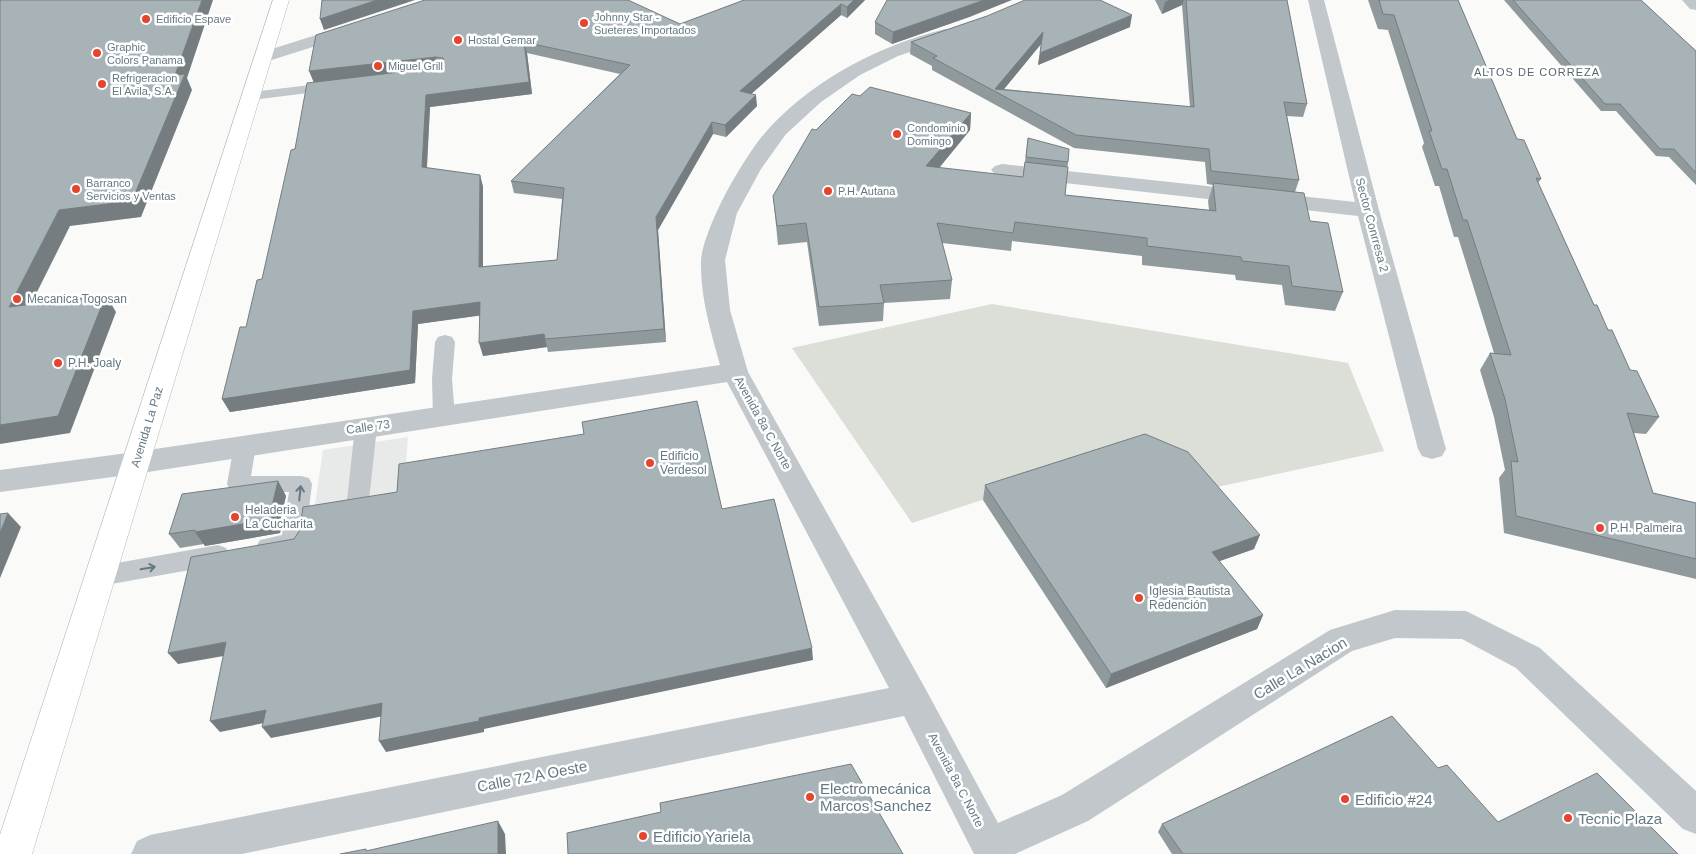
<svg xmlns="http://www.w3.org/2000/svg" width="1696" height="854" font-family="Arial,sans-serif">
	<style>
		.built { fill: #e8eae9 }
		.green { fill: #dbdfd7 }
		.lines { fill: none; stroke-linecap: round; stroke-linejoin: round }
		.secondary-casing { stroke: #b3bbbf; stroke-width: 1 }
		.service { fill: #c1c7ca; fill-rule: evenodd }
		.minor { fill: #c1c7ca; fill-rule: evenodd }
		.secondary { fill: #fff; fill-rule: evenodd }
		.wall { fill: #909a9d; fill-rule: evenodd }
		.shaded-wall { fill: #767d80 }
		.building { fill: #a8b3b7; stroke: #767d80; fill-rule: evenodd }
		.oneway { stroke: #657983 }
		.poi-dot { fill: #e5442d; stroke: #fff; stroke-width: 2 }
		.labels { text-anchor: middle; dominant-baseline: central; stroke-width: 5; stroke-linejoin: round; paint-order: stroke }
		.far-poi-label { font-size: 11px; fill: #657983; stroke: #fff; text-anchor: start }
		.far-neighbourhood-label { font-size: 11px; letter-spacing: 1px; fill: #57666e; stroke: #fff }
		.street-label { font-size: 12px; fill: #657983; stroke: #fff }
		.poi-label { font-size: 12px; fill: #657983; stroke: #fff; text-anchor: start }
		.near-street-label { font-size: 15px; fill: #657983; stroke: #fff }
		.near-poi-label { font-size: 15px; fill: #657983; stroke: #fff; text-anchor: start }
	</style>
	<rect width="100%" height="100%" fill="#fafaf8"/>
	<!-- built -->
	<polygon class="built" points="408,437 401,534 313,519 323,450"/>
	<!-- green -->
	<polygon class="green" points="992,304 1348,363 1384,451 1203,490 1140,448 912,523 792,348"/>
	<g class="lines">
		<!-- secondary casing -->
		<g class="secondary-casing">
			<polygon id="secondary" points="273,0 289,0 32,854 0,854 0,835"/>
		</g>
		<!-- service -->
		<g class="service">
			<polygon points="335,82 340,83 342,86 340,89 251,100 246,99 244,96 246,93 251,92"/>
			<polygon points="445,335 452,337 455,342 452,379 455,416 451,421 444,423 437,421 433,416 432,379 435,342 438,337"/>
			<polygon points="366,419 374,422 377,427 369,500 366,506 358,509 350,506 347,500 355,427 358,422"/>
			<polygon points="245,437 253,439 256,445 251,476 301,476 309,478 312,484 305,542 301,549 268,556 260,554 256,547 260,540 282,535 289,492 238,492 230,490 227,484 234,445 237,439"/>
			<polygon points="218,545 226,548 230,555 226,562 218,565 100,586 91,583 88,576 91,569 100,566"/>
		</g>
		<!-- minor -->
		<g class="minor">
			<polygon points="1308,0 1324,0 1379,210 1446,449 1442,456 1432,459 1422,456 1418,449 1358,216 1002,176 995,174 991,170 995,166 1002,164 1355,202"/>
			<polygon points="1682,0 1696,0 1696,10 1690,9"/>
			<polygon points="351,24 357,25 360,29 357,33 262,63 256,62 253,58 256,54"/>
			<path d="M945 29 951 30 954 34 951 38 898 56 860 75 821 102 786 134 761 169 737 213 725 260 730 310 748 372 925 688 998 823 1062 795 1330 630 1395 610 1466 611 1540 648 1696 791V834L1683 829 1516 668 1462 639 1395 638 1352 651 1088 821 1015 854H974L904 716 242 854H131L137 841 150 835 889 688 727 382 135 474 0 492V470L135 452 720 365C711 332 700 297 701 261 702 242 718 208 727 191 740 168 754 144 772 125 818 77 881 45 945 29Z"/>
		</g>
		<!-- secondary -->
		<use href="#secondary" class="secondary"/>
	</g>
	<!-- wall -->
	<g class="wall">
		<path d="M425 0 680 24 744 0H865L847 18 841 15 751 94 757 106 726 137 713 134 658 230 666 342 548 352 547 347 483 356 480 315 418 324 415 383 230 412 222 399 262 279 295 149 314 82ZM527 53 620 74 511 181 514 193 562 199 557 260 483 267V187L480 175 427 168 430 107 532 94Z"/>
		<polygon points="1155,0 1287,0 1307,104 1303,117 1287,116 1299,180 1295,192 1343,292 1335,311 1285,305 1282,285 1236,280 1235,275 1142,265 1142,256 1012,241 1011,251 942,243 952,280 950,299 884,303 883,321 819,326 807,242 778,245 775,215 773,196 816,130 860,96 971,113 970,130 939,168 1023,177 1028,138 1068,162 1065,195 1209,210 1208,201 1213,185 1207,184 1205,162 1074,148 932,70 932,66 910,54 911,42 987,16 1130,27 1038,65 1041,44 1004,89 1190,107 1182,5 1162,14"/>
		<polygon points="1368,0 1458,0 1517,139 1541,179 1538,183 1594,305 1630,370 1659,417 1646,434 1634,433 1653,493 1696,503 1696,579 1504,533 1499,478 1505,470 1494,417 1480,370 1490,353 1494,353 1458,237 1454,237 1439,186 1435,186 1422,147 1424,143 1388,30 1378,29"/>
		<polygon points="1504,0 1641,0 1696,51 1696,185 1669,157 1656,156 1616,111 1601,111"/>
		<polygon points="972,16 892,44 875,34 875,22"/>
		<polygon points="278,481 286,496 280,521 282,524 280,533 205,546 204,544 180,548 169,534"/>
		<polygon points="985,485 1254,549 1219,561 1263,615 1257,629 1106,688 983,500"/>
		<polygon points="1438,768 1498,822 1678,854 1172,854 1158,832 1162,824"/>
	</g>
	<!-- shaded-wall -->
	<g class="shaded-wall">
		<polygon points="202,0 213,0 187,78 192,90 141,217 70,226 21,324 9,307 59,210 175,75"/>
		<polygon points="377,0 415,0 324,30 320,19"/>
		<polygon points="854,0 865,0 847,18 847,7"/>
		<polygon points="984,0 1012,0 972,16 892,44 893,32"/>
		<polygon points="1169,0 1184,0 1182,5 1162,14 1165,2"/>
		<polygon points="841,4 841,15 741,103 740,91"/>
		<polygon points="1132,15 1130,27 1038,65 1040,53"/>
		<polygon points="1043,32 1041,44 1000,94 995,89"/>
		<polygon points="524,42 527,53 532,94 430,107 426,179 422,167 426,95"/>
		<polygon points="436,57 440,68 314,83 309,71"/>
		<polygon points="756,95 757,106 726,137 725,125"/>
		<polygon points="971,113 970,130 925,185 926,166"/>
		<polygon points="712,122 713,134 658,230 666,342 664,329 656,217"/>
		<polygon points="480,175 483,187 483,280 479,267"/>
		<polygon points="106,295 116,312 70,433 0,444 0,425"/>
		<polygon points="480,302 484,315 418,324 415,383 230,412 222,399 413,311"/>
		<polygon points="544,334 545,339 547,347 483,356 479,343"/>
		<polygon points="278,481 286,496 280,521 282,524 280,533 205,546 195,532 271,510"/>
		<polygon points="8,513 21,527 0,578 0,533"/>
		<polygon points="1260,535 1254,549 1206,566 1212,552"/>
		<polygon points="1263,615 1257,629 1106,688 1111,674"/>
		<polygon points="226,642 235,654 178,664 168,653"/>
		<polygon points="812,648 813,660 484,729 484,732 386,752 379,741 479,718"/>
		<polygon points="382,703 389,715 271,738 262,727"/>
		<polygon points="266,710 274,721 220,732 210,721"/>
		<polygon points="498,821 505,834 506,854 498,854"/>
	</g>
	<!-- building -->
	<g class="building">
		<polygon points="0,0 202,0 175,75 185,74 132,201 59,210 9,307 106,295 58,416 0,425"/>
		<polygon points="322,0 377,0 320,19"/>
		<path d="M425 0H628L680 24 744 0H854L847 7 841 4 740 91 756 95 725 125 712 122 656 217 664 329 545 339 544 334 479 343 480 302 413 311 410 370 222 399 240 327H246L257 280 262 279 291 150 295 149 307 83 442 67 445 63 443 58 436 57 309 71 316 35ZM524 42 630 65 511 181 564 188 557 260 479 267 480 175 422 167 426 95 529 82Z"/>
		<polygon points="887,0 984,0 893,32 875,22"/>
		<polygon points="1025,0 1100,0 1132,15 1040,53 1043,32 995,89 1194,107 1186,0 1287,0 1307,104 1284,102 1299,180 1211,171 1209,149 1076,135 933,58 937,56 911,42 987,16"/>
		<polygon points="1379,0 1458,0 1517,139 1524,140 1541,179 1536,178 1594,305 1597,305 1608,330 1612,330 1630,370 1637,371 1659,417 1627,413 1653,493 1696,503 1696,559 1516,516 1511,461 1518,462 1505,399 1490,353 1511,355 1467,220 1463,220 1447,169 1442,169 1429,131 1432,131 1394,15 1383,14"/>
		<polygon points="1513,0 1641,0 1696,51 1696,173 1674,149 1660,149 1620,104 1605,104"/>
		<polygon points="870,87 971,113 926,166 1023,177 1025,162 1068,167 1065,195 1216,211 1213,183 1304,193 1310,221 1328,223 1343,292 1292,286 1289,266 1242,261 1241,257 1147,246 1147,238 1015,222 1013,233 937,223 952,280 880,285 884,303 819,307 806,223 777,226 773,196 812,129 816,130 852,94 860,96"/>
		<polygon points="1028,138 1069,149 1068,162 1026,157"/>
		<polygon points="697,401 722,509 774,499 812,648 479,718 479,721 379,741 382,703 262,727 266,710 210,721 226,642 168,653 191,557 294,539 300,530 303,507 397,492 399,464 584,434 582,422"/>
		<polygon points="1145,434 1188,452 1260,535 1212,552 1263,615 1111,674 985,485"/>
		<polygon points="278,481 271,510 273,510 272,519 195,532 195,530 169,534 182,494"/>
		<polygon points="8,513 0,533 0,514"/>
		<polygon points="1392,716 1438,768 1447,765 1498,822 1597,773 1678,854 1183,854 1162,824"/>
		<polygon points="851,764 903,854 568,854 567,833 661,812 660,803"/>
		<polygon points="498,821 498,854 340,854 366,849 366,851"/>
	</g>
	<!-- one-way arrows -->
	<defs><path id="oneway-shaft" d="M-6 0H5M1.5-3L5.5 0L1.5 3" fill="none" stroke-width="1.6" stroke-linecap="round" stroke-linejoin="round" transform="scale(1.25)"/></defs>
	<g class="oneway">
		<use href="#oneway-shaft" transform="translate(300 493) rotate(-84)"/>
		<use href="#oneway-shaft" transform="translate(148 568) rotate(-10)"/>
	</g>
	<!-- markers -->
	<g class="poi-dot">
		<circle cx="146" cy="19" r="5"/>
		<circle cx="584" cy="23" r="5"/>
		<circle cx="458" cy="40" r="5"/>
		<circle cx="97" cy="53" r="5"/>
		<circle cx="378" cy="66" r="5"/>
		<circle cx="102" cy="84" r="5"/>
		<circle cx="897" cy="134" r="5"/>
		<circle cx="76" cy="189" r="5"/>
		<circle cx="828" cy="191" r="5"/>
		<circle cx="17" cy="299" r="5"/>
		<circle cx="58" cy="363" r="5"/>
		<circle cx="650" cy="463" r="5"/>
		<circle cx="235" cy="517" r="5"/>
		<circle cx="1600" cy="528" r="5"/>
		<circle cx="1139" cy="598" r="5"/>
		<circle cx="810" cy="797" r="5"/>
		<circle cx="1345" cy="799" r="5"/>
		<circle cx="1568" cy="818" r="5"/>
		<circle cx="643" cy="836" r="5"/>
	</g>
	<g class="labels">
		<!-- far-poi labels -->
		<g class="far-poi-label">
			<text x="594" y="17">Johnny Star -<tspan x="594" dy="13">Sueteres Importados</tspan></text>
			<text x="156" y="19">Edificio Espave</text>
			<text x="468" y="40">Hostal Gemar</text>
			<text x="107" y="47">Graphic<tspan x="107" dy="13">Colors Panama</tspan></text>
			<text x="388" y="66">Miguel Grill</text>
			<text x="112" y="78">Refrigeracion<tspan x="112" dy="13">El Avila, S.A.</tspan></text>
			<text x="907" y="128">Condominio<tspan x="907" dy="13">Domingo</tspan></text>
			<text x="86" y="183">Barranco<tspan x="86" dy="13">Servicios y Ventas</tspan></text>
			<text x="838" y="191">P.H. Autana</text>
		</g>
		<!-- far-neighbourhood labels -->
		<g class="far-neighbourhood-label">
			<text x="1537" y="72">ALTOS DE CORREZA</text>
		</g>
		<!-- street labels -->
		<g class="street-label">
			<text transform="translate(1372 225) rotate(75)">Sector Conrresa 2</text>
			<text transform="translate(763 423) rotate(61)">Avenida 8a C Norte</text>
			<text transform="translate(147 427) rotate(-73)">Avenida La Paz</text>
			<text transform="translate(368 427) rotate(-8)">Calle 73</text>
			<text transform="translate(956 780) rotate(62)">Avenida 8a C Norte</text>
		</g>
		<!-- poi labels -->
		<g class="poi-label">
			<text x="27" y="299">Mecanica Togosan</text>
			<text x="68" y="363">P.H. Joaly</text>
			<text x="660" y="456">Edificio<tspan x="660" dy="14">Verdesol</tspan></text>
			<text x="245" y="510">Heladeria<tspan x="245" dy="14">La Cucharita</tspan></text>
			<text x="1610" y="528">P.H. Palmeira</text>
			<text x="1149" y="591">Iglesia Bautista<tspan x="1149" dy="14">Redención</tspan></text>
		</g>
		<!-- near-street labels -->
		<g class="near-street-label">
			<text transform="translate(1300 668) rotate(-31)">Calle La Nacion</text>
			<text transform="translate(532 776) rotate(-11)">Calle 72 A Oeste</text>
		</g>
		<!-- near-poi labels -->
		<g class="near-poi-label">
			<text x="820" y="788">Electromecánica<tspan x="820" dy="17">Marcos Sanchez</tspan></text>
			<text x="1355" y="799">Edificio #24</text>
			<text x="1578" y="818">Tecnic Plaza</text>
			<text x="653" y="836">Edificio Yariela</text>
		</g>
	</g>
</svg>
